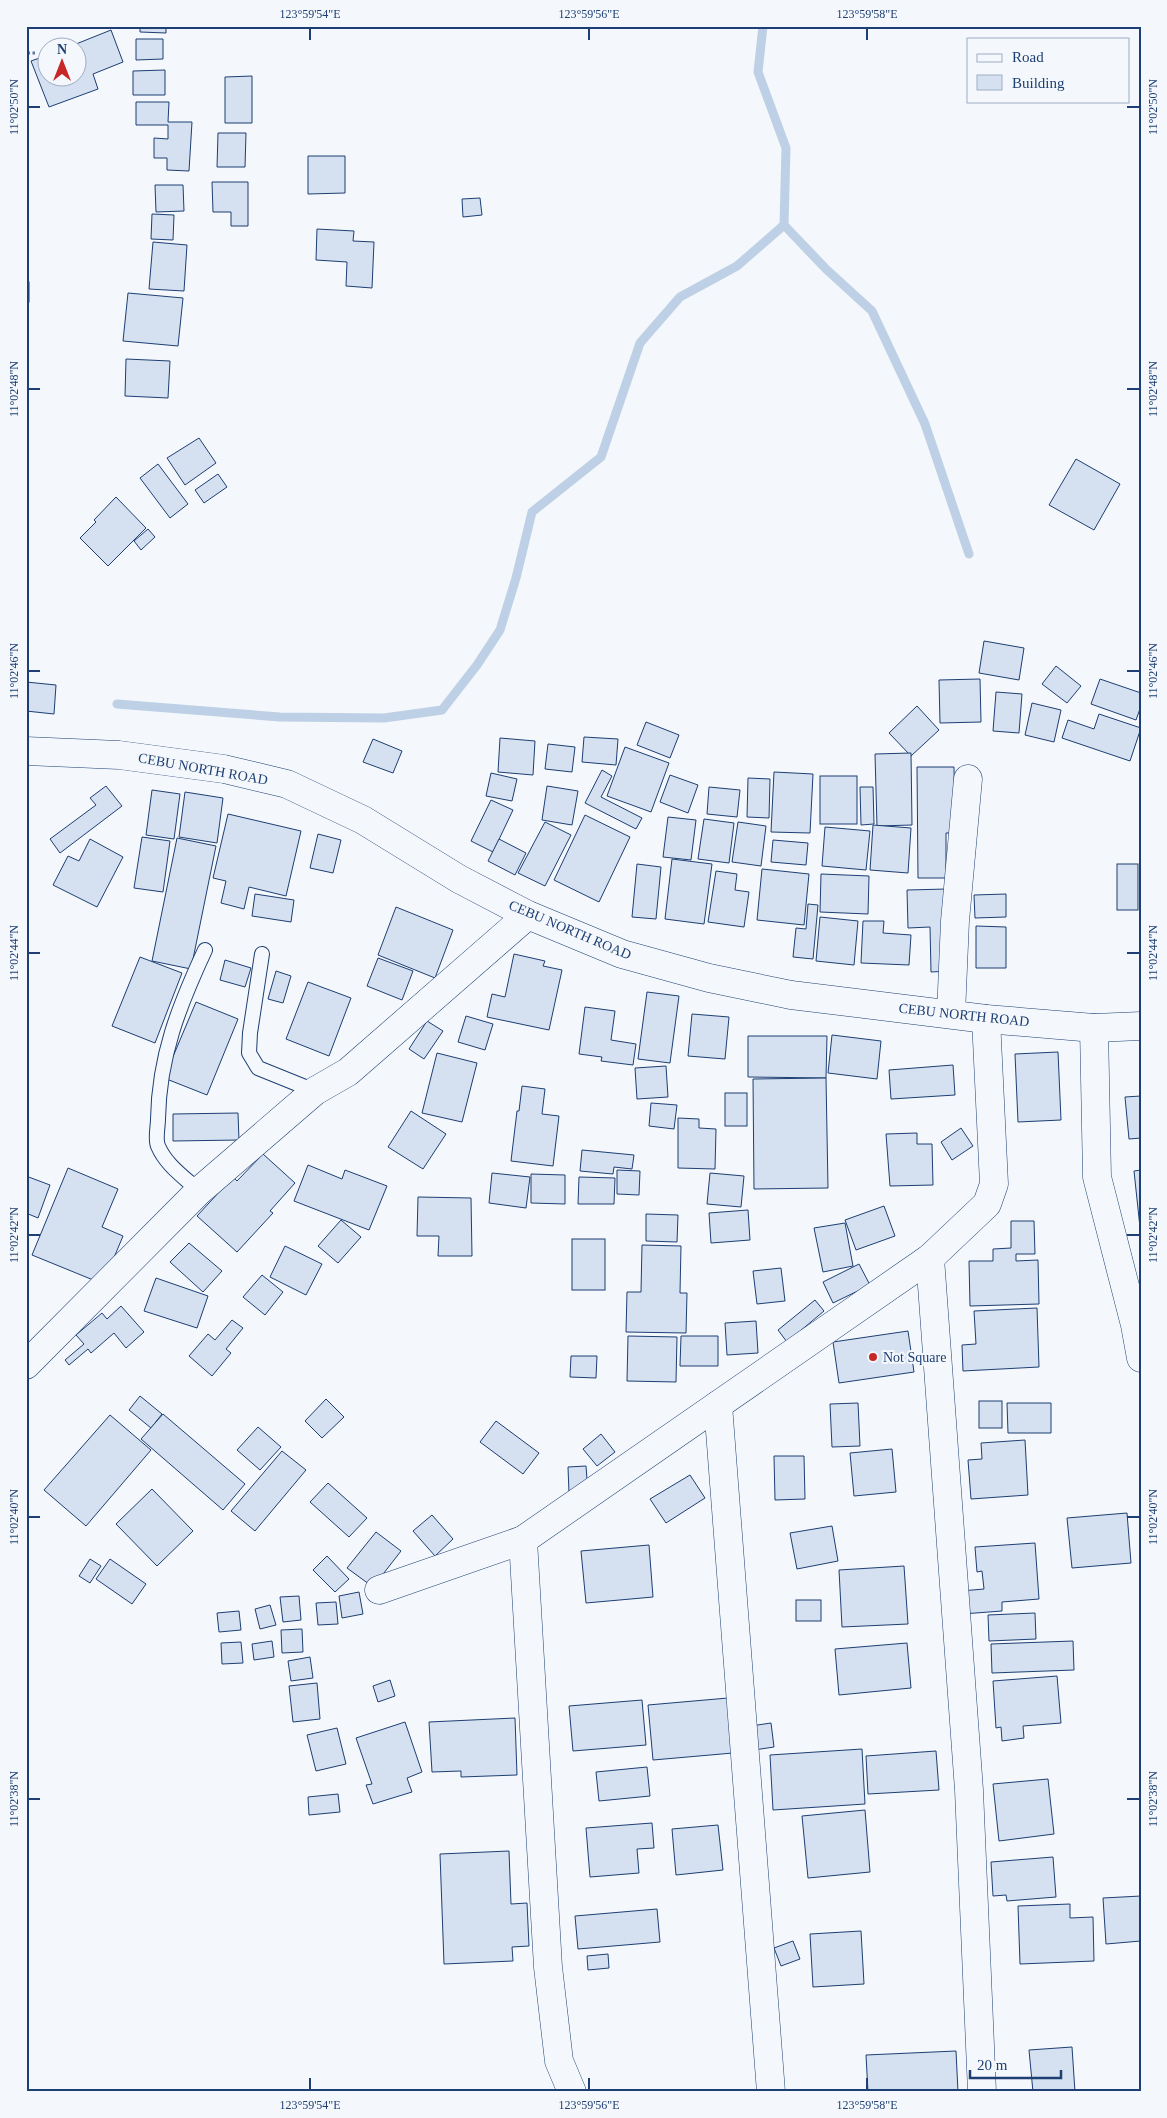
<svg xmlns="http://www.w3.org/2000/svg" width="1167" height="2118" font-family="Georgia,serif">
	<style>
		.lines { fill: none; stroke-linecap: round; stroke-linejoin: round }
		.stream { stroke: #bed0e5; stroke-width: 9 }
		.building { fill: #d5e0f0; stroke: #1d3f73 }
		.service-casing { stroke: #1d3f73; stroke-width: 16 }
		.minor-casing { stroke: #1d3f73; stroke-width: 29 }
		.trunk-casing { stroke: #1d3f73; stroke-width: 29 }
		.path { stroke: #5e769c; stroke-width: 3; stroke-dasharray: 4 2.5; stroke-linecap: butt }
		.service { stroke: #f4f7fb; stroke-width: 14 }
		.minor { stroke: #f4f7fb; stroke-width: 28 }
		.trunk { stroke: #f4f7fb; stroke-width: 28 }
		.ticks { fill: none; stroke: #1d3f73; stroke-width: 2 }
		.poi-dot { fill: #c62828; stroke: #f4f7fb; stroke-width: 2 }
		.labels { text-anchor: middle; dominant-baseline: central; stroke-width: 4; stroke-linejoin: round; paint-order: stroke }
		.street-label { font-size: 14px; fill: #1d3f73; stroke: #f4f7fb }
		.poi-label { font-size: 14px; fill: #1d3f73; stroke: #f4f7fb; text-anchor: start }
		.neatline { fill: none; stroke: #1d3f73; stroke-width: 2 }
		.ticks-label { font-size: 12px; text-anchor: middle; fill: #1d3f73 }
	</style>
	<rect width="100%" height="100%" fill="#f4f7fb"/>
	<g class="lines">
		<!-- stream -->
		<g class="stream">
			<polyline points="784,225 826,269 872,311 925,424 969,554"/>
			<polyline points="117,704 280,717 384,718 442,710 477,665 500,630 516,578 532,512 601,457 640,343 680,297 737,266 784,225 786,148 758,72 763,26"/>
		</g>
	</g>
	<!-- building -->
	<g class="building">
		<polygon points="140,26 166,26 166,33 140,32"/>
		<polygon points="111,30 123,62 93,74 98,89 49,107 31,61 48,55 48,78 78,78 78,48 66,48"/>
		<polygon points="136,39 163,39 163,59 136,60"/>
		<polygon points="165,70 165,95 133,95 133,71"/>
		<polygon points="252,76 252,123 225,123 225,77"/>
		<polygon points="136,102 169,102 168,122 192,122 189,171 167,170 167,158 154,158 154,138 168,139 168,125 136,125"/>
		<polygon points="218,133 246,133 245,167 217,167"/>
		<polygon points="308,156 345,156 345,193 308,194"/>
		<polygon points="212,182 248,182 248,226 231,226 231,212 213,212"/>
		<polygon points="155,185 183,185 184,211 156,212"/>
		<polygon points="480,198 482,215 463,217 462,199"/>
		<polygon points="152,214 174,215 173,240 151,239"/>
		<polygon points="317,229 354,231 353,241 374,242 372,288 346,286 347,262 316,260"/>
		<polygon points="153,242 187,245 184,291 149,289"/>
		<rect x="26" y="282" width="3" height="20"/>
		<polygon points="128,293 183,298 178,346 123,341"/>
		<polygon points="126,359 170,361 168,398 125,396"/>
		<polygon points="199,438 216,463 185,485 167,458"/>
		<polygon points="1076,459 1120,484 1094,530 1049,505"/>
		<polygon points="158,464 188,504 170,518 140,478"/>
		<polygon points="218,474 227,487 204,503 195,490"/>
		<polygon points="116,497 146,528 108,566 80,538 96,522 94,520"/>
		<polygon points="148,529 155,537 141,550 134,541"/>
		<polygon points="984,641 1024,648 1019,680 979,673"/>
		<polygon points="1056,666 1081,686 1067,703 1042,684"/>
		<polygon points="980,679 981,722 940,723 939,680"/>
		<polygon points="1100,679 1141,693 1141,706 1136,720 1091,704"/>
		<polygon points="26,682 56,685 54,714 26,711"/>
		<polygon points="996,692 1022,694 1019,733 993,731"/>
		<polygon points="1032,703 1061,710 1054,742 1025,735"/>
		<polygon points="917,706 939,730 911,756 889,733"/>
		<polygon points="1099,714 1141,728 1130,761 1062,738 1068,720 1094,729"/>
		<polygon points="646,722 679,735 670,758 637,745"/>
		<polygon points="584,737 618,739 616,765 582,762"/>
		<polygon points="500,738 535,741 533,775 498,772"/>
		<polygon points="373,739 402,751 393,773 363,762"/>
		<polygon points="548,744 575,747 572,772 545,769"/>
		<polygon points="625,747 669,763 651,812 607,796"/>
		<polygon points="911,753 912,825 877,826 875,754"/>
		<polygon points="917,767 954,767 955,833 946,833 946,878 918,878"/>
		<polygon points="602,770 612,776 601,797 642,818 636,829 585,803"/>
		<polygon points="774,772 813,774 810,833 771,832"/>
		<polygon points="491,773 517,779 512,801 486,796"/>
		<polygon points="670,775 698,785 688,813 660,802"/>
		<rect x="820" y="776" width="37" height="48"/>
		<polygon points="748,778 770,779 769,818 747,817"/>
		<polygon points="106,786 122,806 60,853 50,839 96,805 90,798"/>
		<polygon points="547,786 578,791 572,825 542,820"/>
		<polygon points="709,787 740,790 737,817 707,814"/>
		<polygon points="860,787 873,787 874,824 861,825"/>
		<polygon points="152,790 180,794 174,839 146,835"/>
		<polygon points="185,792 223,798 217,843 179,837"/>
		<polygon points="491,800 513,810 493,852 471,841"/>
		<polygon points="228,814 301,831 286,896 249,887 244,909 221,903 226,881 213,878"/>
		<polygon points="585,815 630,837 599,902 554,880"/>
		<polygon points="668,817 696,820 691,860 663,857"/>
		<polygon points="704,819 734,823 729,863 698,859"/>
		<polygon points="545,822 571,835 545,886 518,873"/>
		<polygon points="738,822 766,826 761,866 732,862"/>
		<polygon points="873,825 911,828 908,873 870,870"/>
		<polygon points="825,827 870,831 866,870 822,866"/>
		<polygon points="318,834 341,840 333,873 310,868"/>
		<polygon points="142,837 170,841 163,892 134,888"/>
		<polygon points="177,838 216,846 191,969 152,961"/>
		<polygon points="90,839 123,857 97,907 53,885 68,856 79,861"/>
		<polygon points="499,839 526,853 515,875 488,861"/>
		<polygon points="773,840 808,843 806,865 771,862"/>
		<polygon points="672,859 712,864 704,924 665,919"/>
		<polygon points="637,864 661,867 656,919 632,917"/>
		<rect x="1117" y="864" width="21" height="46"/>
		<polygon points="762,869 809,874 804,925 757,920"/>
		<polygon points="716,871 737,874 735,890 749,892 744,927 708,922"/>
		<polygon points="821,874 869,876 868,914 820,912"/>
		<polygon points="947,889 949,971 931,972 930,927 908,928 907,890"/>
		<polygon points="255,894 294,900 291,922 252,916"/>
		<polygon points="1006,894 1006,917 975,918 974,895"/>
		<polygon points="808,904 818,905 813,959 793,957 796,928 806,929"/>
		<polygon points="396,907 453,930 435,978 378,955"/>
		<polygon points="820,917 858,921 854,965 816,961"/>
		<polygon points="863,921 884,921 883,933 911,935 909,965 861,963"/>
		<polygon points="976,926 1006,927 1006,968 976,968"/>
		<polygon points="514,954 545,961 543,966 562,970 549,1030 487,1017 492,994 505,997"/>
		<polygon points="140,957 182,973 155,1043 112,1026"/>
		<polygon points="378,958 413,971 402,1000 367,986"/>
		<polygon points="225,960 251,968 245,987 220,980"/>
		<polygon points="276,971 291,976 283,1003 268,999"/>
		<polygon points="308,982 351,998 329,1056 286,1039"/>
		<polygon points="647,992 679,996 670,1063 638,1059"/>
		<polygon points="196,1002 238,1019 207,1095 164,1078"/>
		<polygon points="585,1007 615,1011 611,1040 636,1044 633,1065 601,1061 602,1057 579,1054"/>
		<polygon points="692,1014 729,1017 725,1059 688,1056"/>
		<polygon points="466,1016 493,1024 485,1050 458,1042"/>
		<polygon points="427,1021 443,1031 424,1059 409,1049"/>
		<polygon points="832,1035 881,1041 877,1079 828,1073"/>
		<polygon points="748,1036 827,1036 826,1078 748,1077"/>
		<polygon points="1058,1052 1061,1120 1018,1122 1015,1054"/>
		<polygon points="437,1053 477,1063 462,1122 422,1113"/>
		<polygon points="953,1065 955,1095 891,1099 889,1070"/>
		<polygon points="666,1066 668,1097 637,1099 635,1068"/>
		<polygon points="826,1078 828,1188 754,1189 753,1079"/>
		<polygon points="522,1086 545,1089 542,1114 559,1116 553,1166 511,1161 517,1111 519,1111"/>
		<rect x="725" y="1093" width="22" height="33"/>
		<polygon points="1141,1096 1141,1138 1129,1139 1125,1097"/>
		<polygon points="651,1103 677,1105 674,1129 649,1126"/>
		<polygon points="411,1111 446,1134 423,1169 388,1147"/>
		<polygon points="238,1113 239,1140 173,1141 173,1114"/>
		<polygon points="678,1118 699,1119 699,1128 716,1129 715,1169 678,1168"/>
		<polygon points="961,1128 973,1146 952,1160 941,1142"/>
		<polygon points="917,1133 917,1144 932,1144 933,1185 890,1186 886,1134"/>
		<polygon points="582,1150 634,1155 632,1169 614,1167 613,1174 580,1171"/>
		<polygon points="263,1154 295,1183 270,1211 273,1213 237,1252 197,1216 233,1177 237,1181"/>
		<polygon points="308,1165 342,1179 345,1170 387,1186 369,1230 294,1201"/>
		<polygon points="68,1168 118,1189 102,1227 123,1236 103,1284 32,1255"/>
		<polygon points="617,1170 640,1171 639,1195 617,1194"/>
		<polygon points="1141,1170 1141,1237 1134,1171"/>
		<polygon points="492,1173 530,1177 526,1208 489,1203"/>
		<polygon points="710,1173 744,1176 741,1207 707,1204"/>
		<polygon points="531,1174 565,1175 565,1204 531,1203"/>
		<polygon points="26,1176 50,1185 38,1218 26,1213"/>
		<polygon points="579,1177 615,1178 614,1204 578,1204"/>
		<polygon points="418,1197 471,1198 472,1256 438,1256 439,1236 417,1236"/>
		<polygon points="884,1206 895,1236 856,1250 845,1220"/>
		<polygon points="748,1210 750,1240 711,1243 709,1213"/>
		<polygon points="646,1214 678,1215 677,1242 646,1241"/>
		<polygon points="341,1220 361,1237 338,1263 318,1246"/>
		<polygon points="1011,1221 1034,1221 1035,1254 1016,1254 1016,1261 1038,1260 1039,1304 970,1306 969,1261 993,1261 993,1249 1011,1248"/>
		<polygon points="845,1223 853,1266 823,1272 814,1228"/>
		<rect x="572" y="1239" width="33" height="51"/>
		<polygon points="189,1243 222,1271 203,1292 170,1262"/>
		<polygon points="642,1245 681,1246 680,1293 687,1293 686,1333 626,1332 627,1292 641,1292"/>
		<polygon points="285,1246 322,1264 306,1295 270,1277"/>
		<polygon points="859,1264 870,1285 833,1303 823,1282"/>
		<polygon points="781,1268 785,1301 757,1304 753,1271"/>
		<polygon points="262,1275 283,1292 265,1315 243,1297"/>
		<polygon points="156,1278 208,1296 197,1328 144,1311"/>
		<polygon points="815,1300 824,1311 787,1342 778,1330"/>
		<polygon points="121,1306 144,1332 126,1348 114,1333 91,1353 88,1349 69,1365 65,1360 84,1344 76,1335 102,1313 107,1319"/>
		<polygon points="1037,1308 1039,1367 963,1371 962,1345 976,1344 974,1311"/>
		<polygon points="232,1320 243,1328 226,1349 231,1353 212,1376 189,1356 208,1334 215,1340"/>
		<polygon points="756,1321 758,1353 727,1355 725,1323"/>
		<polygon points="908,1331 914,1372 839,1383 833,1342"/>
		<polygon points="628,1336 677,1337 676,1382 627,1381"/>
		<polygon points="681,1336 718,1336 718,1366 680,1366"/>
		<polygon points="571,1356 597,1356 596,1378 570,1377"/>
		<polygon points="140,1396 162,1414 151,1428 129,1410"/>
		<polygon points="326,1399 344,1417 322,1438 305,1421"/>
		<rect x="979" y="1401" width="23" height="27"/>
		<polygon points="858,1403 860,1446 832,1447 830,1404"/>
		<polygon points="1007,1403 1051,1403 1051,1433 1008,1433"/>
		<polygon points="163,1414 245,1484 223,1510 141,1439"/>
		<polygon points="110,1415 151,1450 86,1526 44,1490"/>
		<polygon points="496,1421 539,1453 523,1474 480,1442"/>
		<polygon points="258,1427 281,1447 260,1470 237,1450"/>
		<polygon points="601,1434 615,1452 597,1466 583,1449"/>
		<polygon points="1025,1440 1028,1495 971,1499 968,1460 982,1459 981,1443"/>
		<polygon points="892,1449 896,1492 854,1496 850,1453"/>
		<polygon points="282,1451 306,1470 255,1531 231,1511"/>
		<polygon points="774,1456 804,1456 805,1499 775,1500"/>
		<polygon points="586,1466 588,1492 569,1493 568,1467"/>
		<polygon points="690,1475 705,1498 666,1523 650,1499"/>
		<polygon points="328,1483 367,1518 349,1537 310,1502"/>
		<polygon points="152,1489 193,1531 157,1566 116,1524"/>
		<polygon points="1127,1513 1131,1563 1072,1568 1067,1518"/>
		<polygon points="432,1515 453,1539 435,1556 413,1531"/>
		<polygon points="832,1526 838,1561 797,1569 790,1533"/>
		<polygon points="376,1532 401,1551 373,1587 347,1568"/>
		<polygon points="1035,1543 1039,1599 1002,1602 1002,1611 962,1614 961,1591 984,1589 982,1571 977,1572 975,1547"/>
		<polygon points="649,1545 653,1597 586,1603 581,1551"/>
		<polygon points="327,1556 349,1579 335,1592 313,1570"/>
		<polygon points="90,1559 101,1566 90,1583 79,1576"/>
		<polygon points="110,1559 146,1584 132,1604 96,1579"/>
		<polygon points="904,1566 908,1624 842,1627 839,1570"/>
		<polygon points="359,1592 363,1614 342,1618 339,1596"/>
		<polygon points="299,1596 301,1620 283,1622 280,1597"/>
		<rect x="796" y="1600" width="25" height="21"/>
		<polygon points="336,1602 338,1624 318,1625 316,1603"/>
		<polygon points="270,1605 276,1625 260,1629 255,1609"/>
		<polygon points="239,1611 241,1630 219,1632 217,1613"/>
		<polygon points="1035,1613 1036,1639 989,1641 988,1615"/>
		<polygon points="302,1629 303,1652 282,1653 281,1630"/>
		<polygon points="272,1641 274,1657 254,1660 252,1644"/>
		<polygon points="1073,1641 1074,1670 992,1673 991,1644"/>
		<polygon points="241,1642 243,1663 222,1664 221,1643"/>
		<polygon points="907,1643 911,1688 839,1695 835,1649"/>
		<polygon points="310,1657 313,1678 291,1681 288,1661"/>
		<polygon points="1057,1676 1061,1723 1023,1726 1024,1738 1002,1741 1001,1727 996,1728 993,1681"/>
		<polygon points="390,1680 395,1696 378,1702 373,1686"/>
		<polygon points="317,1683 320,1719 293,1722 289,1686"/>
		<polygon points="728,1698 733,1753 653,1760 648,1705"/>
		<polygon points="642,1700 646,1745 573,1751 569,1706"/>
		<polygon points="515,1718 517,1775 461,1777 461,1771 432,1772 429,1722"/>
		<polygon points="405,1722 422,1772 407,1778 412,1792 373,1804 366,1785 372,1784 356,1738"/>
		<polygon points="771,1723 774,1747 754,1750 751,1726"/>
		<polygon points="337,1728 346,1764 316,1771 307,1735"/>
		<polygon points="862,1749 865,1804 773,1810 770,1755"/>
		<polygon points="936,1751 939,1790 868,1794 866,1756"/>
		<polygon points="647,1767 650,1796 599,1801 596,1772"/>
		<polygon points="1048,1779 1054,1834 999,1841 993,1784"/>
		<polygon points="338,1794 340,1812 309,1815 308,1797"/>
		<polygon points="865,1810 870,1872 808,1878 802,1816"/>
		<polygon points="652,1823 654,1848 637,1849 639,1873 590,1877 586,1828"/>
		<polygon points="718,1825 723,1870 676,1875 672,1829"/>
		<polygon points="509,1851 511,1904 527,1903 529,1946 512,1947 513,1961 444,1964 440,1854"/>
		<polygon points="1053,1857 1056,1897 1007,1901 1006,1895 993,1896 991,1862"/>
		<polygon points="1141,1896 1141,1941 1106,1944 1103,1898"/>
		<polygon points="1070,1904 1070,1918 1093,1917 1094,1961 1020,1964 1018,1906"/>
		<polygon points="657,1909 660,1942 578,1949 575,1916"/>
		<polygon points="861,1931 864,1984 813,1987 810,1934"/>
		<polygon points="793,1941 800,1959 781,1966 774,1948"/>
		<polygon points="608,1954 609,1968 588,1970 587,1956"/>
		<polygon points="1072,2047 1075,2092 1033,2092 1029,2050"/>
		<polygon points="956,2051 958,2092 868,2092 866,2055"/>
	</g>
	<g class="lines">
		<!-- service casing -->
		<g class="service-casing">
			<g id="service">
				<polyline points="262,954 250,1033 249,1053 258,1068 315,1091"/>
				<path d="M199 1191C184 1177 166 1165 158 1146 155 1139 158 1127 158 1119 159 1056 179 1006 205 950"/>
			</g>
		</g>
		<!-- minor casing -->
		<g class="minor-casing">
			<g id="minor">
				<polyline points="951,1014 955,921 968,779"/>
				<polyline points="1094,1028 1097,1177 1135,1325 1141,1358"/>
				<polyline points="930,1258 969,1790 982,2092"/>
				<polyline points="26,1365 199,1191 315,1091 348,1072 528,915"/>
				<polyline points="718,1405 771,2092"/>
				<polyline points="523,1540 548,1967 559,2061 572,2092"/>
				<polyline points="379,1590 523,1540 930,1258 987,1204 994,1184 986,1019"/>
			</g>
		</g>
		<!-- trunk casing -->
		<g class="trunk-casing">
			<polyline id="trunk" points="26,751 119,755 224,769 287,784 363,820 459,879 528,915 622,954 709,978 791,995 986,1019 1094,1028 1141,1026"/>
		</g>
		<!-- path -->
		<polyline class="path" points="26,53 35,53"/>
		<!-- service -->
		<use href="#service" class="service"/>
		<!-- minor -->
		<use href="#minor" class="minor"/>
		<!-- trunk -->
		<use href="#trunk" class="trunk"/>
	</g>
	<!-- ticks -->
	<path class="ticks" d="M310 28V40M589 28V40M867 28V40M28 107H40M1127 107H1140M28 389H40M1127 389H1140M28 671H40M1127 671H1140M28 953H40M1127 953H1140M28 1235H40M1127 1235H1140M28 1517H40M1127 1517H1140M28 1799H40M1127 1799H1140M310 2078V2090M589 2078V2090M867 2078V2090"/>
	<!-- markers -->
	<circle class="poi-dot" cx="873" cy="1357" r="5"/>
	<g class="labels">
		<!-- street labels -->
		<g class="street-label">
			<text transform="translate(203 769) rotate(10)">CEBU NORTH ROAD</text>
			<text transform="translate(570 930) rotate(23)">CEBU NORTH ROAD</text>
			<text transform="translate(964 1015) rotate(6)">CEBU NORTH ROAD</text>
		</g>
		<!-- poi labels -->
		<g class="poi-label">
			<text x="883" y="1357">Not Square</text>
		</g>
	</g>
	<!-- border -->
	<rect width="1167" height="2118" fill="none" stroke="#f4f7fb" stroke-width="55"/>
	<!-- legend -->
	<rect x="967" y="38" width="162" height="65" fill="#f4f7fb" stroke="#9eadc5"/>
	<rect x="977" y="54" width="25" height="8" fill="#f4f7fb" stroke="#9eadc5"/>
	<text x="1012" y="62" font-size="15" fill="#1d3f73">Road</text>
	<rect x="977" y="75" width="25" height="15" fill="#d5e0f0" stroke="#9eadc5"/>
	<text x="1012" y="88" font-size="15" fill="#1d3f73">Building</text>
	<!-- north arrow -->
	<g transform="translate(62 62)"><circle r="24" fill="#f4f7fb" stroke="#9eadc5"/>
	<path d="M0-4L9 19L0 12L-9 19Z" fill="#c62828"/>
	<text y="-8" font-size="14" font-weight="bold" text-anchor="middle" fill="#1d3f73">N</text>
	</g>
	<!-- scale -->
	<path d="M970 2070v8h91v-8" fill="none" stroke="#1d3f73" stroke-width="2.5"/>
	<text x="977" y="2070" font-size="15" fill="#1d3f73" stroke="#f4f7fb" stroke-width="4" paint-order="stroke">20 m</text>
	<rect x="28" y="28" width="1112" height="2062" class="neatline"/>
	<g class="ticks-label">
		<text x="310" y="18">123°59'54"E</text>
		<text x="589" y="18">123°59'56"E</text>
		<text x="867" y="18">123°59'58"E</text>
		<text transform="translate(14 107) rotate(-90)" y="4">11°02'50"N</text>
		<text transform="translate(1153 107) rotate(-90)" y="4">11°02'50"N</text>
		<text transform="translate(14 389) rotate(-90)" y="4">11°02'48"N</text>
		<text transform="translate(1153 389) rotate(-90)" y="4">11°02'48"N</text>
		<text transform="translate(14 671) rotate(-90)" y="4">11°02'46"N</text>
		<text transform="translate(1153 671) rotate(-90)" y="4">11°02'46"N</text>
		<text transform="translate(14 953) rotate(-90)" y="4">11°02'44"N</text>
		<text transform="translate(1153 953) rotate(-90)" y="4">11°02'44"N</text>
		<text transform="translate(14 1235) rotate(-90)" y="4">11°02'42"N</text>
		<text transform="translate(1153 1235) rotate(-90)" y="4">11°02'42"N</text>
		<text transform="translate(14 1517) rotate(-90)" y="4">11°02'40"N</text>
		<text transform="translate(1153 1517) rotate(-90)" y="4">11°02'40"N</text>
		<text transform="translate(14 1799) rotate(-90)" y="4">11°02'38"N</text>
		<text transform="translate(1153 1799) rotate(-90)" y="4">11°02'38"N</text>
		<text x="310" y="2109">123°59'54"E</text>
		<text x="589" y="2109">123°59'56"E</text>
		<text x="867" y="2109">123°59'58"E</text>
	</g>
</svg>
